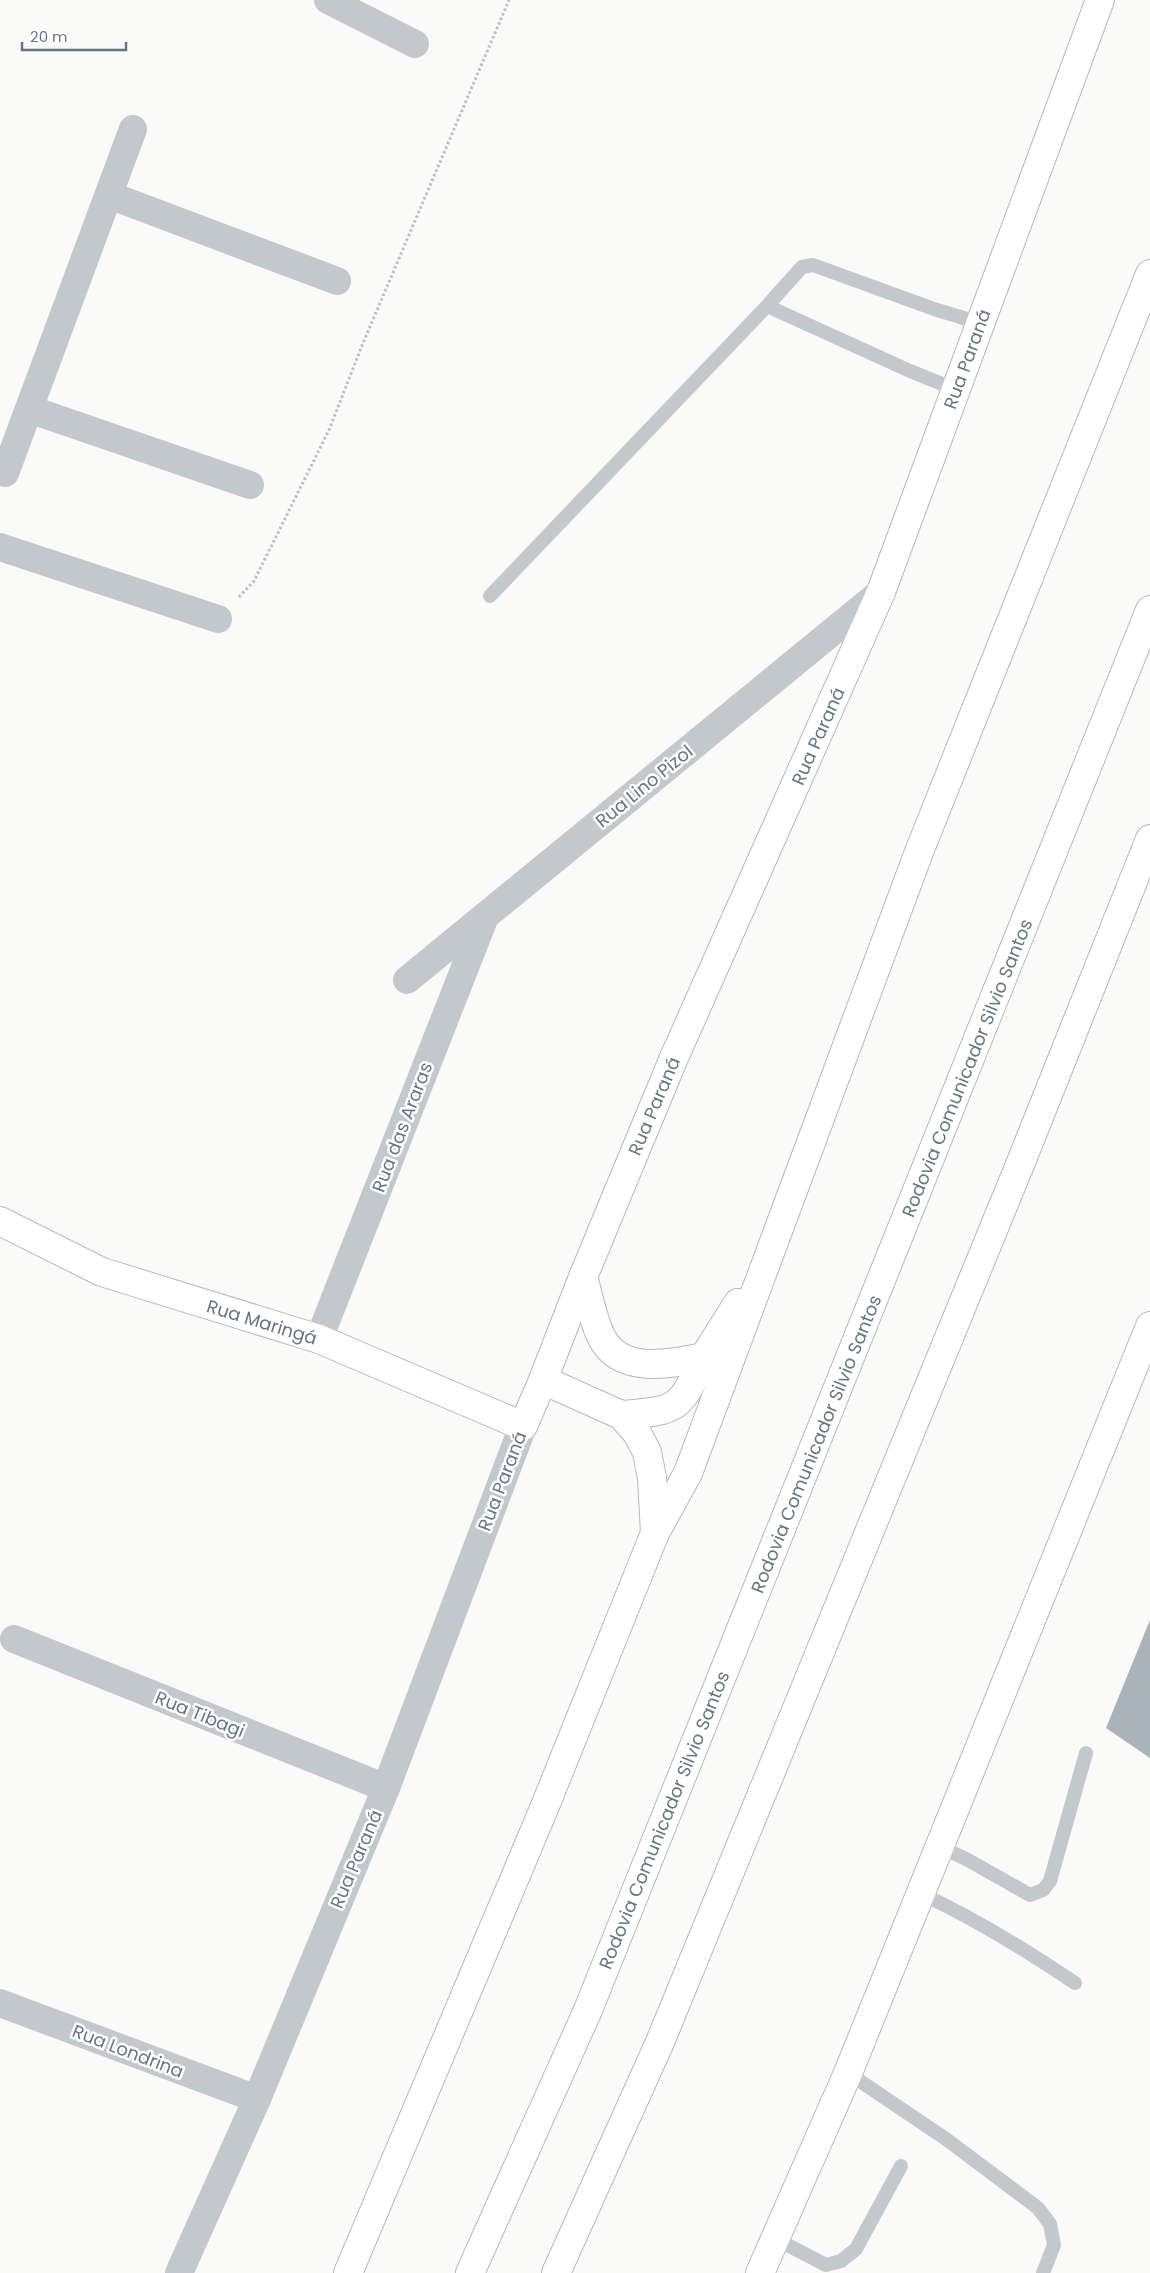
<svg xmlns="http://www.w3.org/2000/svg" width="1150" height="2273" font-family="Poppins,sans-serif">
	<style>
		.building { fill: #aab3b9 }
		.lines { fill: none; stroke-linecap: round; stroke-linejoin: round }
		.secondary-casing { stroke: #b3babf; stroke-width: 30 }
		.highway-casing { stroke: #b4b9bd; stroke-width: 30 }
		.path { stroke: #bbbfc2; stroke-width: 3; stroke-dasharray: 2.5 2.5; stroke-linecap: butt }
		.lane { stroke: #c3c8cc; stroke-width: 14 }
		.street { stroke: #c3c8cc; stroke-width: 28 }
		.secondary { stroke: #fff; stroke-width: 28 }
		.highway { stroke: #fff; stroke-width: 28 }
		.labels { text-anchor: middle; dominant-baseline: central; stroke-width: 5; stroke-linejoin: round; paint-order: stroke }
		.street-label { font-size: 18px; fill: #657683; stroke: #fff }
	</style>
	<rect width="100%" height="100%" fill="#fafaf8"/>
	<!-- building -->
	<polygon class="building" points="1150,1620 1150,1758 1106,1728"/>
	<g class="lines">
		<!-- secondary casing -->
		<g class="secondary-casing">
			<polyline id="secondary" points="0,1221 102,1272 319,1339 523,1426 543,1380"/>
		</g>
		<!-- highway casing -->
		<g class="highway-casing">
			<g id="highway">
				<path d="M583 1277C589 1296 592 1318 601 1336 619 1375 670 1364 704 1357L738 1303"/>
				<path d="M621 1415C679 1411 680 1409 704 1357"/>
				<polyline points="655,1533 652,1478 647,1452 637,1433 621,1415 543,1380 583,1277 673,1060 881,592 1100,0"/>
				<polyline points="348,2273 543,1811 655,1533 688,1473 919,852 1150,274"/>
				<polyline points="470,2273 588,2010 1150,610"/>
				<polyline points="556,2273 660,2042 1019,1167 1150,839"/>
				<polyline points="760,2273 848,2073 1150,1326"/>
			</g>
		</g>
		<!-- path -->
		<polyline class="path" points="239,597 254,581 329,430 363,343 509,0"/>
		<!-- lane -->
		<g class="lane">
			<polyline points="767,306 910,371 957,390"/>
			<polyline points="490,596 767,306 802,267 813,265 934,309 980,323"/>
			<polyline points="939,1846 968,1860 1030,1895 1043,1890 1050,1881 1086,1753"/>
			<path d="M922 1894C975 1919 1026 1950 1075 1983"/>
			<polyline points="848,2073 946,2139 1038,2208 1050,2224 1054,2245 1043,2273"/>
			<polyline points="776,2239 826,2265 841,2261 856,2249 901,2166"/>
		</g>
		<!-- street -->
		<g class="street">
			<polyline points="328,0 415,44"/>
			<polyline points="109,195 337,281"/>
			<polyline points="29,409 250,485"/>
			<polyline points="0,471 5,473 133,129"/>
			<polyline points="0,547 218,619"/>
			<polyline points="407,980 881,592"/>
			<polyline points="319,1339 484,919"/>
			<polyline points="14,1639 386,1788"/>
			<polyline points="0,2003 257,2099"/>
			<polyline points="179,2273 257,2099 386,1788 523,1426"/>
		</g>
		<!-- secondary -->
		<use href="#secondary" class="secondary"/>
		<!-- highway -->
		<use href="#highway" class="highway"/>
	</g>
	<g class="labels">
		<!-- street labels -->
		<g class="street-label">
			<text transform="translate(967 359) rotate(-70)">Rua Paraná</text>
			<text transform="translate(818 736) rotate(-66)">Rua Paraná</text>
			<text transform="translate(644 786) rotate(-39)">Rua Lino Pizol</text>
			<text transform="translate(967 1068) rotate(-68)">Rodovia Comunicador Silvio Santos</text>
			<text transform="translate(654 1106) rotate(-67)">Rua Paraná</text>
			<text transform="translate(402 1127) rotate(-69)">Rua das Araras</text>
			<text transform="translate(262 1322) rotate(17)">Rua Maringá</text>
			<text transform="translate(816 1444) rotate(-68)">Rodovia Comunicador Silvio Santos</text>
			<text transform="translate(502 1481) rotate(-69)">Rua Paraná</text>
			<text transform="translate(200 1714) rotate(22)">Rua Tibagi</text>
			<text transform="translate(664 1820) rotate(-68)">Rodovia Comunicador Silvio Santos</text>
			<text transform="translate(356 1859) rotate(-67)">Rua Paraná</text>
			<text transform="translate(128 2051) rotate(21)">Rua Londrina</text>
		</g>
	</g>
	<!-- scale -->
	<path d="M22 42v8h104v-8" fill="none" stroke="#657683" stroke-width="2.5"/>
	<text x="30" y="42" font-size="15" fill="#657683" stroke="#ffffff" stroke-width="4" paint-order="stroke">20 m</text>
</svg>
